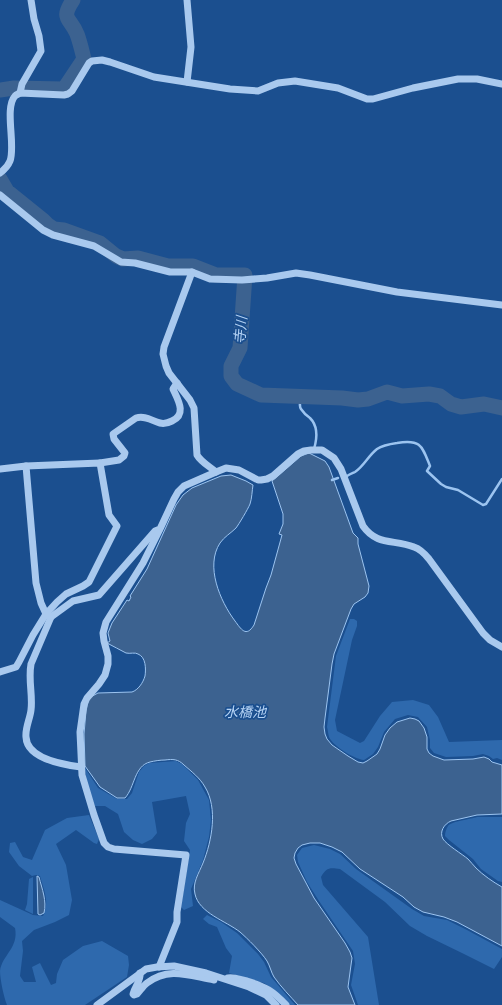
<svg xmlns="http://www.w3.org/2000/svg" width="502" height="1005" font-family="'Open Sans','Noto Sans JP',sans-serif">
	<style>
		.green { fill: #2e69ad }
		.water { fill: #3c6290; stroke: #9cc4f0 }
		.lines { fill: none; stroke-linecap: round; stroke-linejoin: round }
		.stream { stroke: #9cc4f0; stroke-width: 2.5 }
		.river { stroke: #3c6290; stroke-width: 15 }
		.minor { stroke: #a9c9ee; stroke-width: 7 }
		.labels { text-anchor: middle; dominant-baseline: central; stroke-width: 3.5; stroke-linejoin: round; paint-order: stroke }
		.water-label { font-size: 14px; font-style: italic; fill: #b5d3f5; stroke: #1b4f8f }
	</style>
	<rect width="100%" height="100%" fill="#1b4f8f"/>
	<!-- green -->
	<g class="green">
		<path d="M350 619H354L357 621V626L352 640 335 720 337 731 360 743 364 741 380 716 392 702 413 700 429 705 438 717 449 742 502 740V760L497 758 493 759 489 756 483 754 473 756 446 757 434 753 430 748V740L427 727 418 717 408 715 395 719 384 732 378 747 373 754 364 760C354 759 333 746 329 737 328 734 328 730 327 727L336 656Z"/>
		<polygon points="176,761 182,764 198,780 209,800 211,820 209,837 203,860 191,889 193,906 184,910 181,907 190,850 184,841 186,823 190,814 186,796 152,802 157,833 152,839 142,844 133,840 124,832 118,814 105,806 95,806 87,786 85,768 98,788 117,799 127,799 132,793 139,772 144,766 149,763"/>
		<path d="M89 815 99 839 97 844 94 843 76 830 56 844 66 865 72 900 69 915 55 922 34 930 22 941 23 951 20 976 24 982H36L32 967 40 963 51 985 56 983 57 974 63 960 83 946 102 941 128 956 129 965 127 977 85 1005H7C4 998 0 979 0 971 2 955 19 948 15 928L0 917V900L33 915 43 916C50 902 44 891 40 876L36 875 32 876 19 866 9 852 10 843 15 842 23 857 32 860 45 830 67 818Z"/>
		<path d="M477 817H502V882L498 881 481 869 473 859 449 840 445 836C445 833 446 829 448 826 452 821 471 819 477 817Z"/>
		<path d="M314 845 330 849 340 854 356 869 412 909 424 916 447 920 467 930 502 949V957L494 969 464 954 427 936 410 926 385 902 340 869C329 867 326 868 321 877L323 885 368 937 379 1005H358L351 985 355 964 353 951 319 901 307 882 298 862 297 855 302 848Z"/>
		<polygon points="33,877 33,914 25,910 27,904 29,879"/>
		<polygon points="207,915 221,922 237,933 258,954 264,962 271,977 295,1005 290,1005 273,989 264,983 229,973 232,956 226,948 217,927 209,924 203,919"/>
	</g>
	<!-- water -->
	<g class="water">
		<path d="M309 453 325 461 329 467 353 533 358 538V544L369 586 368 593 365 597 354 604 351 609 334 654 332 664 325 718 324 727 325 734 327 739 332 745 348 756 358 762 363 763 367 761 377 754 380 749 385 735 390 728 397 722 410 718 415 719 419 721 424 728 427 737V749L429 753 433 756 444 760 473 759 484 757 489 759 492 762 502 765V814L477 815 451 821C444 824 439 832 443 839 447 845 462 854 468 859 471 862 473 865 476 868 483 875 493 882 502 887V946L457 922 444 917 423 912 414 907 403 897 360 869 342 852 332 847 320 843H310L302 845 298 848 295 853 294 858 296 864 314 898 345 943 350 952 352 958 351 965 348 987 355 1005H298C290 996 281 987 274 977 271 972 270 966 267 961 262 953 247 938 240 932 226 921 199 913 195 894 192 883 199 873 203 863 212 841 218 808 205 787 200 778 192 772 184 765 178 759 173 759 165 760 160 760 154 761 150 762 134 766 135 787 125 798H117L100 787 85 766 84 734 86 711 89 698 98 693 132 692C138 690 143 683 145 676 146 669 146 657 138 654 135 652 130 654 126 653 120 650 113 646 107 643L110 641 108 633 112 623 127 600 129 601 131 597 130 596 147 569 176 505 183 495 192 488 221 476 231 475 246 481 253 485C252 491 252 498 250 504 248 509 239 524 236 528 231 533 224 537 220 543 205 566 220 601 235 621 241 629 246 638 254 625L266 588 271 575 282 535 279 534 283 524V514L272 481 301 456Z"/>
		<path d="M37 876 39 877C42 889 47 901 44 913L40 915 38 914Z"/>
	</g>
	<g class="lines">
		<!-- stream -->
		<g class="stream">
			<path d="M301 397C300 401 299 406 301 409 303 412 307 416 310 418 318 426 317 439 314 449"/>
			<path d="M347 476C350 474 353 473 355 472 364 466 368 456 377 449 383 445 390 444 397 443 421 439 422 446 430 466L427 471 441 484 446 487 458 490 483 505 486 504 502 479"/>
			<polyline points="332,480 338,478"/>
		</g>
		<!-- river -->
		<g class="river">
			<path d="M0 90 14 88 64 89 84 59C82 51 80 42 77 34 70 17 60 20 73 0"/>
			<polyline points="0,179 7,191 43,220 48,225 54,229 64,230 100,243 116,256 123,259 138,258 168,266 193,266 216,275 245,275 240,348 231,366 231,376 237,384 261,395 342,398 358,400 368,399 387,392 402,396 429,394 440,396 451,404 461,407 484,404 502,408"/>
		</g>
		<!-- minor -->
		<g class="minor">
			<polyline points="187,82 191,47 187,0"/>
			<polyline points="20,93 22,84 41,51 39,36 34,19 31,0"/>
			<path d="M0 173C4 170 8 166 10 161 16 146 4 108 15 96 16 95 18 94 20 93L64 95 68 94 72 91 89 63 92 61 102 60 110 62 154 77 230 89 258 91 278 83 295 81 338 88 367 99H373L413 88 458 79H477L502 84"/>
			<polyline points="0,195 43,230 53,235 94,246 121,262 135,263 170,272 192,272 210,279 242,280 267,278 296,273 310,275 397,292 502,305"/>
			<path d="M192 272 164 347 163 354 166 366 169 373 190 400 194 408 197 455C201 462 209 466 216 472"/>
			<path d="M100 463 119 460 124 456 125 453 114 439 113 434 136 418C145 415 152 421 160 423 164 424 168 423 172 421 187 414 178 400 173 389L177 383"/>
			<path d="M0 469 26 466 36 583 41 603 46 614 51 617 73 601 99 595 155 531 160 529 174 499 178 492 184 486 216 472 226 468 239 470 258 480H261L267 479 273 476 298 454 304 451 311 450H322L334 458 341 469 363 526C377 546 394 539 414 547 420 549 425 554 429 559L483 633 490 640 502 647"/>
			<polyline points="159,531 143,563 106,622 103,633 104,641 108,656 108,664 105,675 99,684 87,698 84,704 80,732 82,775 94,815 104,843 108,847 114,849 186,855 177,912 177,922 159,967"/>
			<path d="M51 617 31 664C28 680 33 695 31 710 30 719 25 728 26 737 27 759 65 765 81 767"/>
			<polyline points="0,672 16,667 19,662 33,635 46,614 57,602 66,594 83,586 89,582 117,526 109,515 100,463 26,466"/>
			<path d="M140 973C141 981 135 986 133 994L134 995 137 994C140 991 143 986 147 983 169 966 190 976 214 980"/>
			<path d="M228 978C235 977 241 980 247 981 266 987 273 991 286 1005"/>
			<polyline points="97,1005 146,969 157,967 174,966 206,973 249,987 266,995 276,1005"/>
		</g>
	</g>
	<g class="labels">
		<!-- water labels -->
		<g class="water-label">
			<text transform="translate(240 330) rotate(-85)">寺川</text>
			<text x="245" y="711">水橋池</text>
		</g>
	</g>
</svg>
